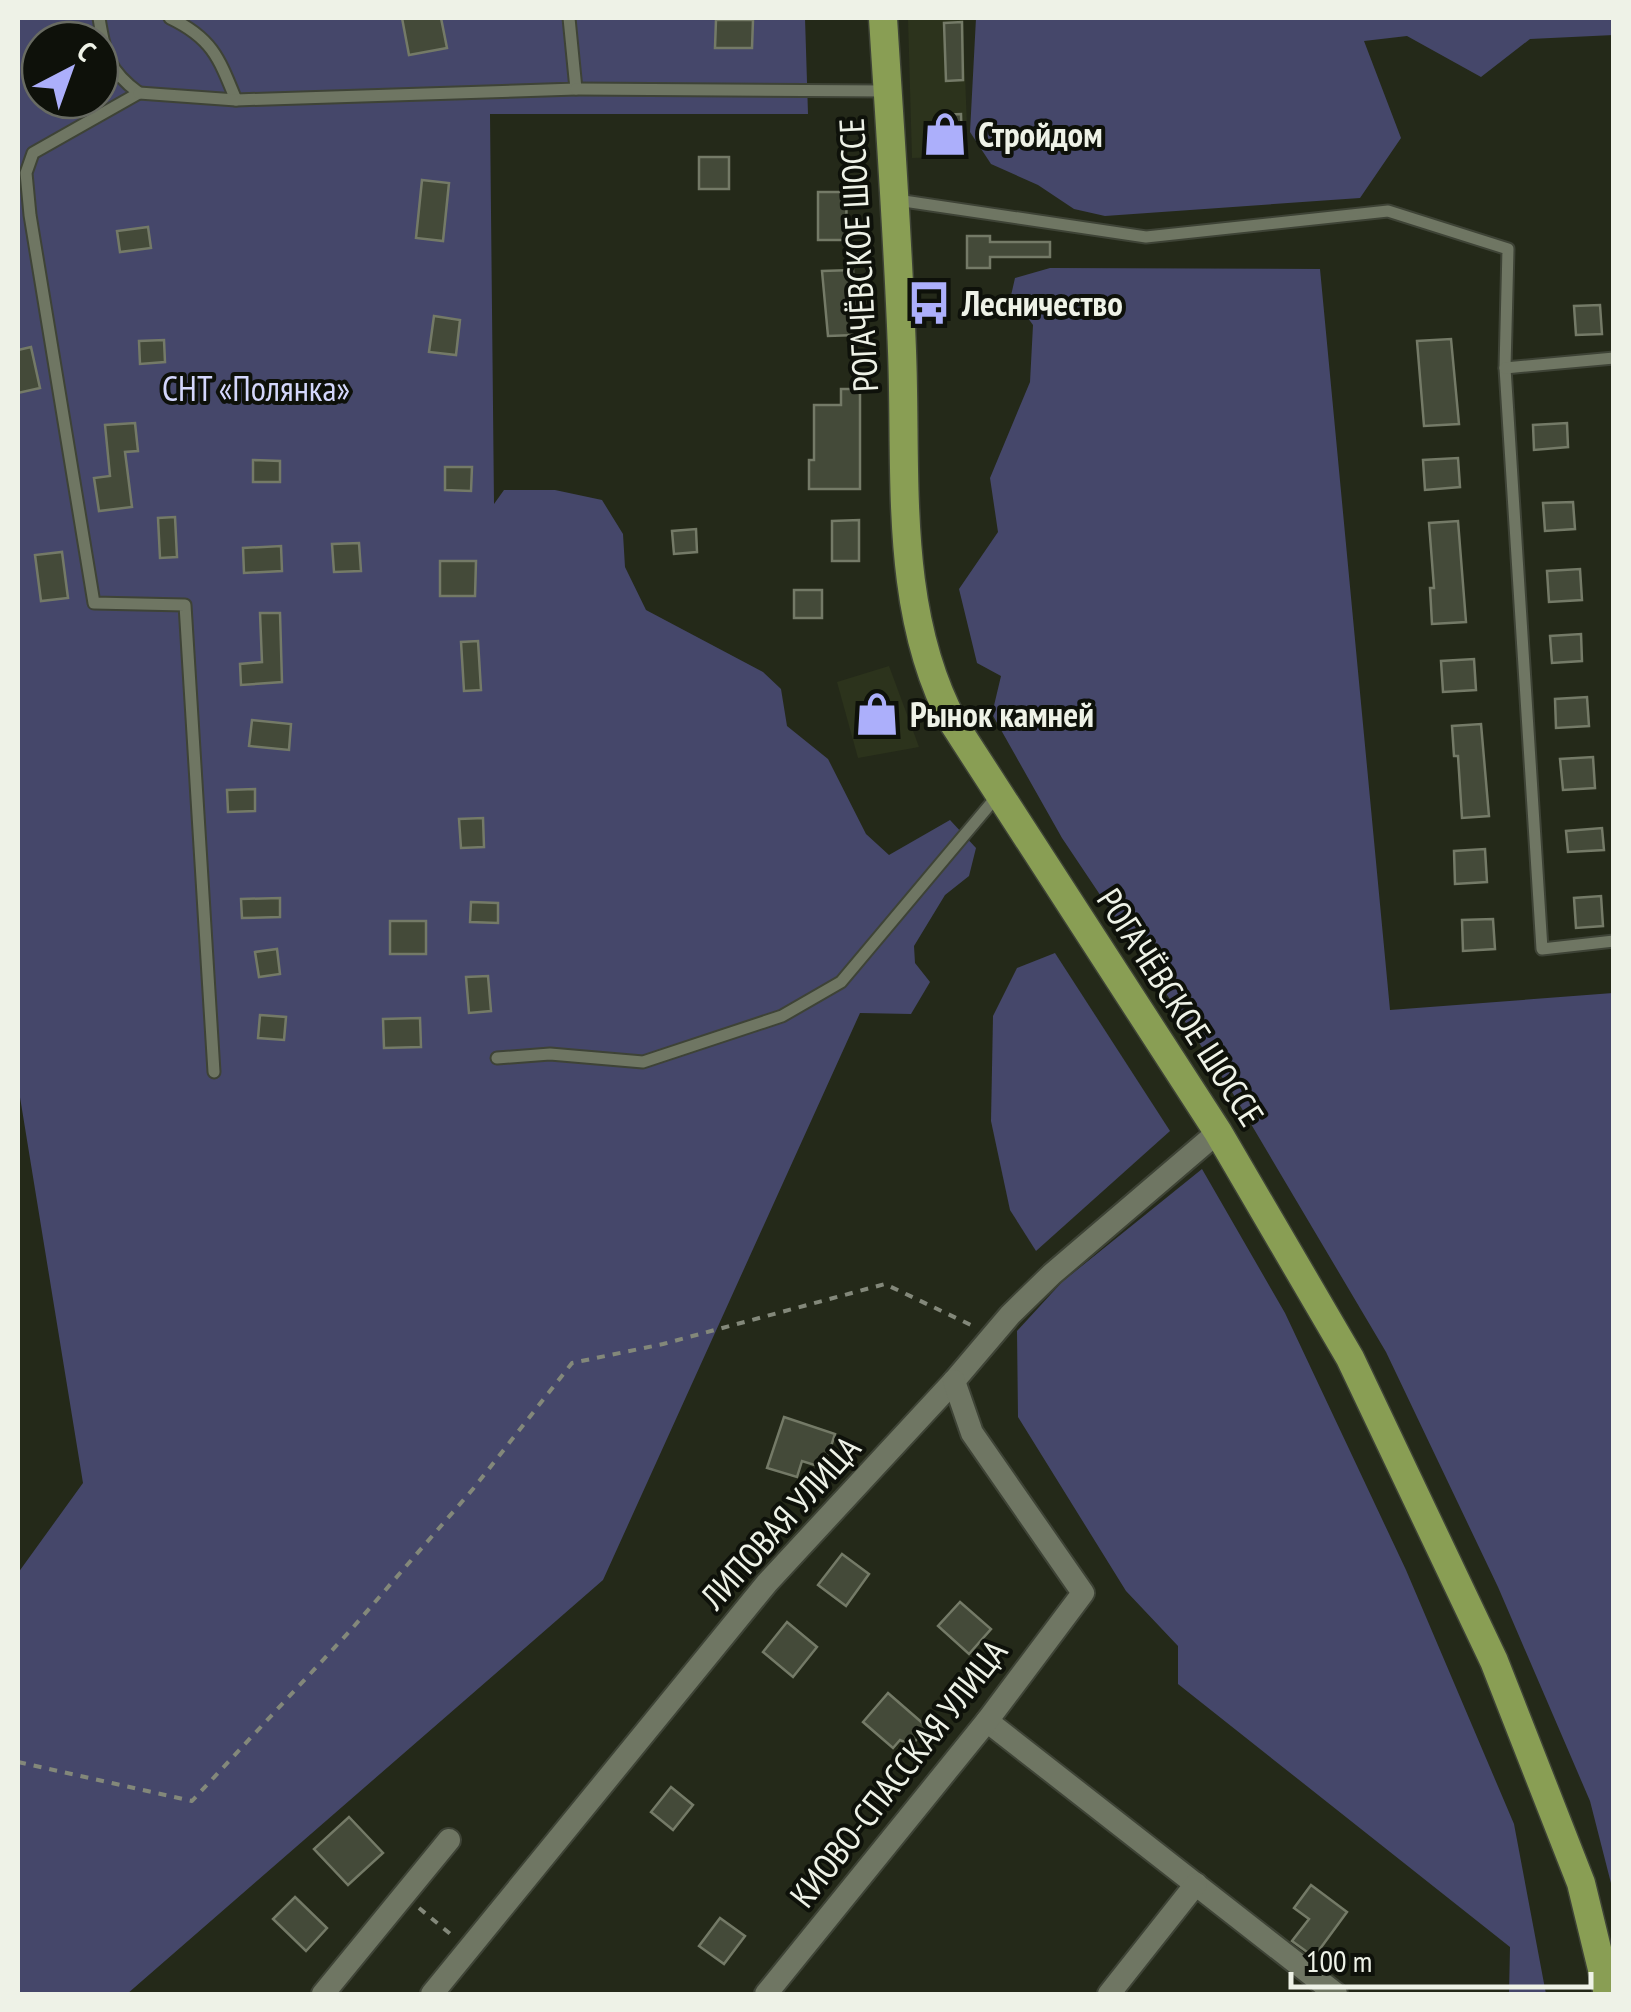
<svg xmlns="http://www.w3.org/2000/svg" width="1631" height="2012" font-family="'PT Sans Narrow',sans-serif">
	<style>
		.built { fill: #2c331c }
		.green { fill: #45476a; fill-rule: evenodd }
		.building { fill: #444a39; stroke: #747a67; stroke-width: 2.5 }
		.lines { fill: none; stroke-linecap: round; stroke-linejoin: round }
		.service-casing { stroke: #3e4336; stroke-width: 15 }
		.minor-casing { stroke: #3e4336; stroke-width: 26 }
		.primary-casing { stroke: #3e4336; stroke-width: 31 }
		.path { stroke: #83887a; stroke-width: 4; stroke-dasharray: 8 8; stroke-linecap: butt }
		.service { stroke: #6f7663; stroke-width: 11 }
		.minor { stroke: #6f7663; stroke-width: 22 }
		.primary { stroke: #899e54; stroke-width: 28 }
		.labels { text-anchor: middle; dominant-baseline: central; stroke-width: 8; stroke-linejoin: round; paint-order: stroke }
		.poi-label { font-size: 35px; font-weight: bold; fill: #eef2e7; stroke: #0e110a; text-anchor: start }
		.street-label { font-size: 35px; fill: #eef2e7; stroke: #0e110a }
		.park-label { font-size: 35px; fill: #d4d7fc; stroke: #0e110a }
	</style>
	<rect width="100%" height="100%" fill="#242919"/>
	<!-- built -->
	<g class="built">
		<polygon points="908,18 963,18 968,156 912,158"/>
		<polygon points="889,666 919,747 858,758 837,682"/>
	</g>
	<!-- green -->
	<g class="green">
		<path d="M18 18H805L808 114H490L494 504 504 490H555L602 500 623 534 625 567 646 610 763 672 781 689 787 726 828 759 866 834 889 855 950 820 976 848 969 876 945 895 914 946 915 963 930 982 911 1014 860 1013 603 1580 127 1994H18V1573L83 1483 18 1085ZM40 40H100V100H40Z"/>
		<polygon points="976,18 1613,18 1614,35 1530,39 1481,77 1407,36 1364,41 1401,138 1360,198 1105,216 1074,209 1038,185 991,164 970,132"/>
		<polygon points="1050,268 1320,269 1390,1010 1613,993 1613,1891 1590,1801 1498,1587 1386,1352 1232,1092 1062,838 992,714 1001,676 977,663 959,589 998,532 990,478 1030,382 1033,325 1017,303 1010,300 1015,278"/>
		<polygon points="1055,953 1170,1131 1036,1251 1010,1210 991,1121 993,1016 1017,968"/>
		<polygon points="1202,1169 1285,1313 1406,1570 1514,1824 1546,1994 1509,1994 1510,1947 1178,1684 1178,1646 1126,1591 1018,1417 1017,1331 1062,1282"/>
	</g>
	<!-- building -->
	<g class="building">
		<polygon points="402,18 441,18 447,48 409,55"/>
		<polygon points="716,20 753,20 752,48 715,48"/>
		<polygon points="962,22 963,80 946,81 944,23"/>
		<polygon points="961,114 962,150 939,151 938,115"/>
		<rect x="699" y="157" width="30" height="32"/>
		<polygon points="422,180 449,183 443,241 416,238"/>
		<polygon points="818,192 846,192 847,240 818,240"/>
		<polygon points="148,227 151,248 120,252 117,231"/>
		<polygon points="967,236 990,236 990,242 1050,242 1050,257 990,257 990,268 967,268"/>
		<polygon points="853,270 856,335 828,336 822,271"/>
		<polygon points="1600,305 1602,334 1576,335 1574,306"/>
		<polygon points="434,316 460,320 456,355 429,352"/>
		<polygon points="1451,339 1459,424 1424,426 1417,341"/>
		<polygon points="164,340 165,362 140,364 139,341"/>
		<polygon points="31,347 40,388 18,393 18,350"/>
		<polygon points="841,389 860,389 860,489 809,489 809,460 814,460 814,405 841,405"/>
		<polygon points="135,423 138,451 125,452 132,507 99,511 94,478 110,476 105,425"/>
		<polygon points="1567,423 1568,447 1534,450 1533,425"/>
		<polygon points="1458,458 1460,487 1425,490 1423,460"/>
		<polygon points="253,460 280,461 280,482 253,482"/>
		<polygon points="445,467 472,467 471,491 445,490"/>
		<polygon points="1573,502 1575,529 1545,531 1543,503"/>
		<polygon points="175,517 177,557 160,558 158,518"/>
		<polygon points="859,520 859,561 832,561 832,521"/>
		<polygon points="1458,521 1466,622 1432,624 1430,588 1434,588 1429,523"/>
		<polygon points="696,529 697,552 674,554 672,531"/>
		<polygon points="359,543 361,571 334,572 332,544"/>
		<polygon points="281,546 282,571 244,573 243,548"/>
		<polygon points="62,552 68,598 41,601 35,555"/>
		<polygon points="440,561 476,561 475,596 440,596"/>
		<polygon points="1580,569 1582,600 1549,602 1547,571"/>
		<rect x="794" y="590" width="28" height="28"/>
		<polygon points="260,613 280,613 282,682 241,685 240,664 262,662"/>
		<polygon points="1581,634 1582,661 1552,663 1550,636"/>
		<polygon points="478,641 481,690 464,691 461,642"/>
		<polygon points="1474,659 1476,690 1443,692 1441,661"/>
		<polygon points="1587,697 1589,726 1556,728 1555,699"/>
		<polygon points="252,720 291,724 289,750 249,746"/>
		<polygon points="1481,724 1489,816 1462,818 1458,756 1454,756 1452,726"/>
		<polygon points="1593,757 1595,788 1563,790 1560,759"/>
		<polygon points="255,789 255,811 228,812 227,790"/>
		<polygon points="483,818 484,847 461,848 459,819"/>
		<polygon points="1602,828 1604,850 1568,852 1566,831"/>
		<polygon points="1485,849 1487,882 1455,884 1454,851"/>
		<polygon points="1601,896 1603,926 1576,928 1574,898"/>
		<polygon points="280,898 280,917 242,918 241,899"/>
		<polygon points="471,902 498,903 498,923 470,922"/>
		<polygon points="1493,919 1495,949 1463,951 1462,920"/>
		<rect x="390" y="921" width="36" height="33"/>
		<polygon points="277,949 280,974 259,977 255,952"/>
		<polygon points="488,976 491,1011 469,1013 466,977"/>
		<polygon points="260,1015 286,1017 284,1040 258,1038"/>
		<polygon points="420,1018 421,1047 384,1048 383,1019"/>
		<polygon points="784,1417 835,1434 824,1468 802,1461 797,1477 767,1468"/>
		<polygon points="842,1554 869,1574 846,1606 818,1585"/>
		<polygon points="960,1602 991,1629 969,1654 938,1626"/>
		<polygon points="787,1622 817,1647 793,1677 763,1652"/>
		<polygon points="888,1693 927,1727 912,1745 900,1740 893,1748 863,1722"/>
		<polygon points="671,1787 693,1805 673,1830 651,1812"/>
		<polygon points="349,1817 383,1853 348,1885 314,1849"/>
		<polygon points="1311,1885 1347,1912 1314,1957 1292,1941 1309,1919 1294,1908"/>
		<polygon points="295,1897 327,1928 306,1951 273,1919"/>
		<polygon points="720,1918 745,1936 724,1964 699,1946"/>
	</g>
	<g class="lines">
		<!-- service casing -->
		<g class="service-casing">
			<g id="service">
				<path d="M99 18C105 55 108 70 139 93L33 153 26 173 30 215 94 603 185 605 214 1072"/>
				<path d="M170 18C212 38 219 58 236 100L576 89 569 18"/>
				<polyline points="576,89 887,91"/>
				<polyline points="139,93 236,100"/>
				<polyline points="897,200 1146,237 1388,211 1508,249 1505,368 1542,949 1614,941"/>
				<polyline points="1505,368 1614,358"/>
				<polyline points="497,1058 550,1054 643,1062 782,1016 841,982 998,795"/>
			</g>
		</g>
		<!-- minor casing -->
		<g class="minor-casing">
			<g id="minor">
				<polyline points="987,1721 1336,1994"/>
				<polyline points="323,1994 449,1840"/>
				<polyline points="432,1994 767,1583 954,1381 1010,1315 1052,1274 1218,1132"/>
				<polyline points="766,1994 987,1721 1083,1593 972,1433 954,1381"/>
				<polyline points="1109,1994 1196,1884"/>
			</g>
		</g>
		<!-- primary casing -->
		<g class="primary-casing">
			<path id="primary" d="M883 18C890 129 898 240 902 351 907 475 893 611 954 724L1218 1132 1350 1358 1494 1661 1581 1883 1608 1994"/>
		</g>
		<!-- path -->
		<g class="path">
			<polyline points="18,1762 192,1801 349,1632 473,1489 572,1363 663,1344 885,1284 975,1327"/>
			<polyline points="419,1908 454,1937"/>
		</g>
		<!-- service -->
		<use href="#service" class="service"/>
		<!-- minor -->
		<use href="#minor" class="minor"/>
		<!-- primary -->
		<use href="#primary" class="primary"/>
	</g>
	<!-- icons -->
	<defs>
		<g id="shop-bare" transform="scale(3.45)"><path d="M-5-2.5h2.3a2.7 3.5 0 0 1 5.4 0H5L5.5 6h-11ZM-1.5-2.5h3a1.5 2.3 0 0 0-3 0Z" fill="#acaffb" stroke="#0e110a" stroke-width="2.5" paint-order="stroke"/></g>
		<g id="bus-bare" transform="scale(3.45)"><path d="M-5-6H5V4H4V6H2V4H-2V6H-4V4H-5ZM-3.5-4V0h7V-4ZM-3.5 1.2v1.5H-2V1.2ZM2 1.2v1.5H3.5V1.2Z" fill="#acaffb" stroke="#0e110a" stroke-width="2.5" paint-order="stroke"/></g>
	</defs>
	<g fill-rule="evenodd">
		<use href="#shop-bare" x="945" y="134"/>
		<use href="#bus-bare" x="929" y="303"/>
		<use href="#shop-bare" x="877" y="714"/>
	</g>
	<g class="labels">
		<!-- poi labels -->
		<g class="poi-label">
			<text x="978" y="134">Стройдом</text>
			<text x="962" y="303">Лесничество</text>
			<text x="910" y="714">Рынок камней</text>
		</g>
		<!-- street labels -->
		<g class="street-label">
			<text transform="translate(858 255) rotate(-93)">РОГАЧЁВСКОЕ ШОССЕ</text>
			<text transform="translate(1181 1007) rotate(57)">РОГАЧЁВСКОЕ ШОССЕ</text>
			<text transform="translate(780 1522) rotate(-48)">ЛИПОВАЯ УЛИЦА</text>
			<text transform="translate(898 1773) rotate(-52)">КИОВО-СПАССКАЯ УЛИЦА</text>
		</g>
		<!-- park labels -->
		<g class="park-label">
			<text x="256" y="388">СНТ «Полянка»</text>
		</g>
	</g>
	<!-- border -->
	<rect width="1631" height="2012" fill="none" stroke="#eef2e7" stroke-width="40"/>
	<!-- north arrow -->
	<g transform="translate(70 70) rotate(41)"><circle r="48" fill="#0e110a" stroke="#686b62" stroke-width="2.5"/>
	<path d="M0-8L18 38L0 25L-18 38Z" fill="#acaffb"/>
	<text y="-15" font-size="28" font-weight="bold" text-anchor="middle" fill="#eef2e7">С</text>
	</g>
	<!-- scale -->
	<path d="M1291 1972v15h300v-15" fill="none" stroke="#eef2e7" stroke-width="5"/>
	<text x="1306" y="1972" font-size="30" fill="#eef2e7" stroke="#0e110a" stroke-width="8" paint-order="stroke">100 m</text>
</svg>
